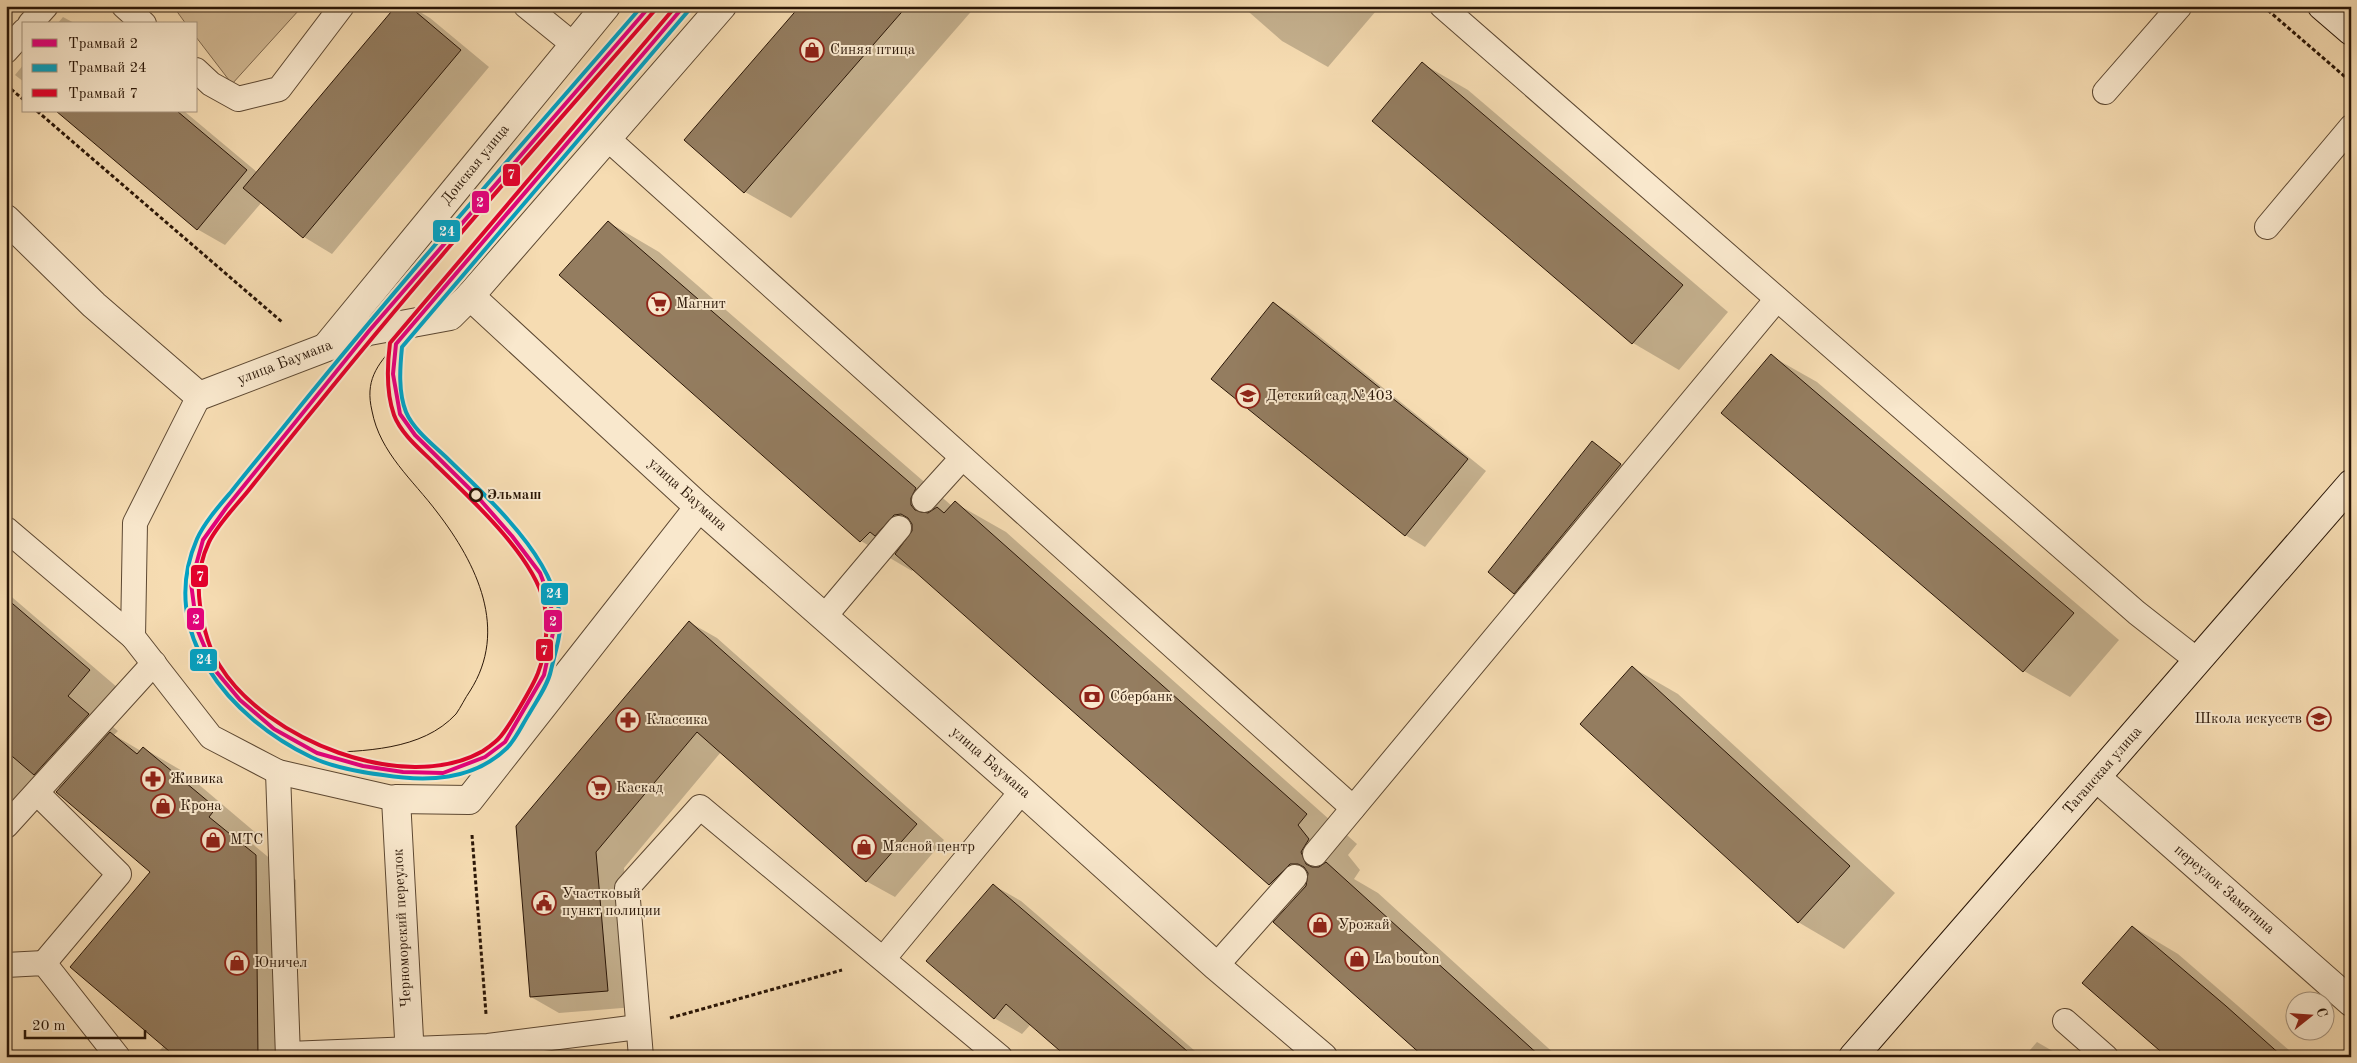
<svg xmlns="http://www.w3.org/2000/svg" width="2357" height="1063" font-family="'Old Standard TT',serif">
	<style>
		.green { fill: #d3ba95; stroke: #7e684e }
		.shadow { fill: #0003 }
		.building { fill: #947d60; stroke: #2a1607 }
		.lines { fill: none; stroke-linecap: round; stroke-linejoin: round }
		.lane-casing { stroke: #5d4832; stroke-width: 26 }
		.street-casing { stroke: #5d4832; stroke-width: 30 }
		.secondary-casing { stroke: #2a1607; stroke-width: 30 }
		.path { stroke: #2a1607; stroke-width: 3; stroke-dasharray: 4 2.5; stroke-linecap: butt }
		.lane { stroke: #f9e8cd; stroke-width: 24 }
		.street { stroke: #f9e8cd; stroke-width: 28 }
		.secondary { stroke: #f9e8cd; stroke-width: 28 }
		.tram { stroke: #2a1607; stroke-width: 1 }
		.tram-1-casing { stroke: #f9e8cd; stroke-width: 8 }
		.tram-2-casing { stroke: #f9e8cd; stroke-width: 8 }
		.tram-3-casing { stroke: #f9e8cd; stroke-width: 8 }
		.tram-1 { stroke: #e5007d; stroke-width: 4 }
		.tram-2 { stroke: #02a2c4; stroke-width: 4 }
		.tram-3 { stroke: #e4002b; stroke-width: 4 }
		.stop-dot { fill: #f9e8cd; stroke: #2a1607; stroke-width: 2.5 }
		.labels { text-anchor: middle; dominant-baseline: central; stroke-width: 4; stroke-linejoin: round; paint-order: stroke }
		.poi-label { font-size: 15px; fill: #2a1607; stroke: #f9e8cd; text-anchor: start }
		.street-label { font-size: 15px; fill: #2a1607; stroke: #f9e8cd }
		.stop-label { font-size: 15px; font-weight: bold; fill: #2a1607; stroke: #f9e8cd; text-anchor: start }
		.line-badge { stroke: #f9e8cd; stroke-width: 2 }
		.badge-label { font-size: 14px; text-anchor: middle; font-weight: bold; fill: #fff }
	</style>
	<rect width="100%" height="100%" fill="#f6dcb2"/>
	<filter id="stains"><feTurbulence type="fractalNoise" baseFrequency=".004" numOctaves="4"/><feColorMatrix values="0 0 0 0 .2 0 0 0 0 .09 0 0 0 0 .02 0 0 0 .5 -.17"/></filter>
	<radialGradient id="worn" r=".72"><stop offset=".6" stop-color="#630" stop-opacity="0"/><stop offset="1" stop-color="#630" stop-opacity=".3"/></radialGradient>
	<!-- green -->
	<polygon class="green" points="173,6 298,6 299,10 232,84 196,37 196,24 186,24"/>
	<!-- shadow -->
	<g class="shadow">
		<polygon points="398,6 410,6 430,18 489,67 332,254 304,237 262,202 225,245 197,229 58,111 184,111 258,173"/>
		<polygon points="802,6 976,6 791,218 745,192"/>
		<polygon points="1242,6 1370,6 1376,11 1328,67 1282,41"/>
		<polygon points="63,17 76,24 57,24"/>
		<polygon points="24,64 24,82 15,75"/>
		<polygon points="1423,64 1468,90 1728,312 1679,370 1633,343 1374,121"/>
		<polygon points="608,222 659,252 952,506 955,503 1006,532 1357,844 1348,855 1360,870 1354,879 1378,893 1558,1057 1426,1057 1295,899 1270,884 914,569 912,571 861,541 561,275"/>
		<polygon points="1274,303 1293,315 1486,471 1425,547 1405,535"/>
		<polygon points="1771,356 1817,382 2119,640 2070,697 2024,671"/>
		<polygon points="1593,443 1630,471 1524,598 1514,593"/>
		<polygon points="6,592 118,688 96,713 118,731 114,735 141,751 143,748 184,772 256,833 249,841 296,880 299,1057 155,1057 164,1045 152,872 60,788 42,778 6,819"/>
		<polygon points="689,622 717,638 944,840 895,897 866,881 721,752 624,868 635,1007 559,1013 531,997"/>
		<polygon points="1633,668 1678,694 1895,893 1844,949 1798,922"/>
		<polygon points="993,885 1021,901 1202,1057 1069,1057 1031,1024 1022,1034 994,1018"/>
		<polygon points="2133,927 2178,954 2297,1057 2169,1057"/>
		<polygon points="2037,1042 2063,1057 2024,1057"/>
	</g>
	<!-- building -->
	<g class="building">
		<polygon points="396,6 409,6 461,50 303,238 243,188"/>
		<polygon points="800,6 907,6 744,193 684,140"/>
		<polygon points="1422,62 1683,285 1632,344 1372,121"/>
		<polygon points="56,111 177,111 247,170 197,230"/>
		<polygon points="608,221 916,488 911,498 911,505 915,510 928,513 937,507 944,513 955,501 1307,814 1298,825 1309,839 1301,852 1306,864 1312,867 1319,867 1326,862 1541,1057 1424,1057 1273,922 1306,886 1308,873 1304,867 1298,864 1290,864 1269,885 895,554 912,531 912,524 908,518 901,514 894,515 875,536 870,532 860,542 559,275"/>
		<polygon points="1273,302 1468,459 1405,536 1211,379"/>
		<polygon points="1771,354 2074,613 2023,672 1721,413"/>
		<polygon points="1592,441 1621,464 1514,594 1488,572"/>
		<polygon points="6,598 90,670 68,696 89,714 34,775 6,751"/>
		<polygon points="689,621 917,824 866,882 697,732 596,852 608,991 530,997 516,826"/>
		<polygon points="1632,666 1850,866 1798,923 1580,724"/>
		<polygon points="110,732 137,754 143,747 216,808 209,817 256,855 258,1057 176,1057 70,967 150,872 56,792"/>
		<polygon points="993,884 1194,1057 1067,1057 1006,1004 994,1019 926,961"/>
		<polygon points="2132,926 2226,1006 2283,1057 2167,1057 2082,983"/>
	</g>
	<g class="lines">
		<!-- lane casing -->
		<g class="lane-casing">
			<g id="lane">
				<polyline points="124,6 144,24"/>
				<polyline points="526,6 574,45"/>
				<polyline points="1442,6 2137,613 2197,660"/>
				<polyline points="30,24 46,6"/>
				<polyline points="6,51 24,31"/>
				<polyline points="196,70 211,84 238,99 279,89 342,6"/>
				<polyline points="2105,92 2180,6"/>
				<polyline points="608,139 1353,808"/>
				<polyline points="2267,227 2351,127"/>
				<polyline points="199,396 135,523 133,637 211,737 278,772 396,799"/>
				<polyline points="924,500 962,458"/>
				<polyline points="6,529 133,637"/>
				<polyline points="824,617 899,528"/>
				<polyline points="278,772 288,1057"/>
				<polyline points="37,793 119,874 44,963"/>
				<polyline points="6,826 154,663"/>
				<polyline points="1315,854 1777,299"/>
				<polyline points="884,958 1022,791"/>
				<polyline points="6,965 44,963 118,1057"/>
				<polyline points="1216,966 1295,877"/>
				<polyline points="2065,1021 2106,1057"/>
				<polyline points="288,1054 488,1046 638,1027"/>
				<polyline points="641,1057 627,888 700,807 1000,1057"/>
			</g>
		</g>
		<!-- street casing -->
		<g class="street-casing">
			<g id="street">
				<polyline points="6,219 94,305 199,396 369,331 450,316 470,296 722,6"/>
				<polyline points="470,296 699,507 1022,791 1216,966 1323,1057"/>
				<polyline points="327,346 606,6"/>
				<polyline points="2097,778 2351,1002"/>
				<polyline points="410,1057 396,799 469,800 699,507"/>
			</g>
		</g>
		<!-- secondary casing -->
		<g class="secondary-casing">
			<g id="secondary">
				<polyline points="2322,6 2351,31"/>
				<polyline points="1853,1057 2351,484"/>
			</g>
		</g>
		<!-- path -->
		<g class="path">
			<polyline points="2263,6 2351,82"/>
			<polyline points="6,85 24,100"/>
			<polyline points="37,111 282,322"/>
			<polyline points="472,835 486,1014"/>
			<polyline points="670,1018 842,970"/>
		</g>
		<!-- lane -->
		<use href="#lane" class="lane"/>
		<!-- street -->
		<use href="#street" class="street"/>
		<!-- secondary -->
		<use href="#secondary" class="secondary"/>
		<!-- tram -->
		<path class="tram" d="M317 753C363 751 422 751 456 714 461 707 465 698 470 691 509 630 477 564 437 512 413 480 380 453 372 411 365 381 376 366 396 344"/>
		<!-- tram-1 casing -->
		<g class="tram-1-casing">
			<polyline id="tram-1" points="650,6 369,331 226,508 203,540 191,583 197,629 214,669 240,700 274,729 317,753 363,766 403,772 443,773 485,757 505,742 544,675 554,628 550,599 540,573 512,536 476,495 415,435 400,414 393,374 396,344 684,6"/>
		</g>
		<!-- tram-2 casing -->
		<g class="tram-2-casing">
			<path id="tram-2" d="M642 6C526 140 409 272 298 409 276 437 253 464 231 492 219 506 204 523 197 539 156 633 230 718 311 757 332 767 359 772 383 775 426 782 473 781 507 748 516 739 522 725 529 714 537 700 548 685 551 670 554 657 559 642 560 629 564 566 492 502 450 461 436 447 414 431 406 412 398 392 400 367 402 347L689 10"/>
		</g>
		<!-- tram-3 casing -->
		<g class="tram-3-casing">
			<path id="tram-3" d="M655 10C542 140 427 269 319 403 295 432 272 461 248 491 235 507 218 524 209 542 200 561 197 584 200 605 203 626 208 648 220 666 265 739 404 796 483 751 489 747 497 741 501 736 510 725 533 686 538 673 546 652 549 624 544 602 533 555 469 497 435 464 421 450 401 434 394 415 386 392 387 366 390 343L676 6"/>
		</g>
		<!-- tram-1 -->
		<use href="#tram-1" class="tram-1"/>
		<!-- tram-2 -->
		<use href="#tram-2" class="tram-2"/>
		<!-- tram-3 -->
		<use href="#tram-3" class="tram-3"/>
	</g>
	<!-- icons -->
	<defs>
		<g id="shop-ring" transform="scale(1.25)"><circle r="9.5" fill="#f9e8cd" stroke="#8f2418" stroke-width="1.5"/><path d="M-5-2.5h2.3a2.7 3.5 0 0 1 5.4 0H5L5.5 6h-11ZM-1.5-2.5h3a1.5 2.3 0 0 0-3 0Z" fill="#8f2418"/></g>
		<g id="supermarket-ring" transform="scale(1.25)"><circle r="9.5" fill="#f9e8cd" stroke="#8f2418" stroke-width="1.5"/><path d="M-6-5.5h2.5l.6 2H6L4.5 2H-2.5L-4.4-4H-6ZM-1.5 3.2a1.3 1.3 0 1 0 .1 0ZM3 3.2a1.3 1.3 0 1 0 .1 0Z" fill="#8f2418"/></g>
		<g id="school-ring" transform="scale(1.25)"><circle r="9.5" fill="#f9e8cd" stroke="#8f2418" stroke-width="1.5"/><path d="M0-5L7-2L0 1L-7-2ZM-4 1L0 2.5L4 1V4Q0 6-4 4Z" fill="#8f2418"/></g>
		<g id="bank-ring" transform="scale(1.25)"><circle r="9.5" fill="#f9e8cd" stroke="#8f2418" stroke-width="1.5"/><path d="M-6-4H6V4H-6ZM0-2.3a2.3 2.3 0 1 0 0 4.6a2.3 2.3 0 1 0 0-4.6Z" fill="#8f2418"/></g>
		<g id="pharmacy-ring" transform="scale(1.25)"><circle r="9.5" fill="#f9e8cd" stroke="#8f2418" stroke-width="1.5"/><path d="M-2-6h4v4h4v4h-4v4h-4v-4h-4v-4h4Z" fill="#8f2418"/></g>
		<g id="civic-ring" transform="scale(1.25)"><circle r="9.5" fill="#f9e8cd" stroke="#8f2418" stroke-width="1.5"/><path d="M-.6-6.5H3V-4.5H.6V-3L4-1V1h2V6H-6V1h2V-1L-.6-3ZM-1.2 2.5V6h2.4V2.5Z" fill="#8f2418"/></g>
	</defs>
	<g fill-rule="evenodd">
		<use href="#shop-ring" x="812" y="50"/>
		<use href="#supermarket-ring" x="659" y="304"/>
		<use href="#school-ring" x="1248" y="396"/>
		<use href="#bank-ring" x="1092" y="697"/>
		<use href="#school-ring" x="2319" y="719"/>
		<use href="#pharmacy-ring" x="628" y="720"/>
		<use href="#pharmacy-ring" x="153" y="779"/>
		<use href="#supermarket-ring" x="599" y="788"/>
		<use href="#shop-ring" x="163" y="806"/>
		<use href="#shop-ring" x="213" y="840"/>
		<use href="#shop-ring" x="864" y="847"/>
		<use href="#civic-ring" x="544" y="903"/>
		<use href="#shop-ring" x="1320" y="925"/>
		<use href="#shop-ring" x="1357" y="959"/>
		<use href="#shop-ring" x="237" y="963"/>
	</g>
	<!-- markers -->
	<circle class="stop-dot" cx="476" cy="495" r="6"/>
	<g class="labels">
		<!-- poi labels -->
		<g class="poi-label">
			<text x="830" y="50">Синяя птица</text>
			<text x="676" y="304">Магнит</text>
			<text x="1266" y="396">Детский сад №403</text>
			<text x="1110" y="697">Сбербанк</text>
			<text x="2302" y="719" text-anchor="end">Школа искусств</text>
			<text x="646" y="720">Классика</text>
			<text x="170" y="779">Живика</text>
			<text x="616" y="788">Каскад</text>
			<text x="180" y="806">Крона</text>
			<text x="230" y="840">МТС</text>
			<text x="882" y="847">Мясной центр</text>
			<text x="562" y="894">Участковый<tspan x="562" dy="17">пункт полиции</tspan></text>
			<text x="1338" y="925">Урожай</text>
			<text x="1374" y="959">La bouton</text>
			<text x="254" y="963">Юничел</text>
		</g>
		<!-- street labels -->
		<g class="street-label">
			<text transform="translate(476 165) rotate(-51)">Донская улица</text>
			<text transform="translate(285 363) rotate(-21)">улица Баумана</text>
			<text transform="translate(687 495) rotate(42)">улица Баумана</text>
			<text transform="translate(990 763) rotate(41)">улица Баумана</text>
			<text transform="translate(2103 771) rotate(-49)">Таганская улица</text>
			<text transform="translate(2224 890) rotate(41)">переулок Замятина</text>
			<text transform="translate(403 928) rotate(-93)">Черноморский переулок</text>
		</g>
		<!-- stop labels -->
		<g class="stop-label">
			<text x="487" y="495">Эльмаш</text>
		</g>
	</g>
	<g class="line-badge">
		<rect x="502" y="163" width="19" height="24" rx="5" fill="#e4002b"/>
		<rect x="471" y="190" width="19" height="24" rx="5" fill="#e5007d"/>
		<rect x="432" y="219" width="29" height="24" rx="5" fill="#02a2c4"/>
		<rect x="190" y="564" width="19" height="24" rx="5" fill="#e4002b"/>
		<rect x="540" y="582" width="29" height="24" rx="5" fill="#02a2c4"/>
		<rect x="186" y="607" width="19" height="24" rx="5" fill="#e5007d"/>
		<rect x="543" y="609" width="20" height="24" rx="5" fill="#e5007d"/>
		<rect x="535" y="638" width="19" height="24" rx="5" fill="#e4002b"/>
		<rect x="189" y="648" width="29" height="24" rx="5" fill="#02a2c4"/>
	</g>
	<g class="badge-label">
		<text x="511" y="179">7</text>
		<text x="480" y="207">2</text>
		<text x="447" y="236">24</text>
		<text x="200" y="581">7</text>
		<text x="554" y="598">24</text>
		<text x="196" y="624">2</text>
		<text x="553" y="626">2</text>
		<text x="544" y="655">7</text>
		<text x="204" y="664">24</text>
	</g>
	<!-- margin -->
	<rect width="2357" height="1063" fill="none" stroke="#f6dcb2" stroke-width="25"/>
	<rect x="8" y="8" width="2342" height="1048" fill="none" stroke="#2a1607" stroke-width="2.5"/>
	<rect x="12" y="12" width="2332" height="1038" fill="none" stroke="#2a1607"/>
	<!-- legend -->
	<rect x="22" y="22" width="175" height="90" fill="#f9e8cd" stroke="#a6947e"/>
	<rect x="32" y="39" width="25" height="8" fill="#e5007d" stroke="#a6947e"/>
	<text x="68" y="48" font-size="15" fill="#2a1607">Трамвай 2</text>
	<rect x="32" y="64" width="25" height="8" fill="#02a2c4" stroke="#a6947e"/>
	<text x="68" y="72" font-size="15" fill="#2a1607">Трамвай 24</text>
	<rect x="32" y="89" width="25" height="8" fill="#e4002b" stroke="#a6947e"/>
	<text x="68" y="98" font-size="15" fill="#2a1607">Трамвай 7</text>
	<!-- north arrow -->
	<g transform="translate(2310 1016) rotate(73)"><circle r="24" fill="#f9e8cd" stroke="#a6947e"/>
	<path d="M0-4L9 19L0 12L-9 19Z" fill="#8f2418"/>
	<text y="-8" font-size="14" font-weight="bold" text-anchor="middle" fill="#2a1607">С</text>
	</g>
	<!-- scale -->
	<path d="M25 1030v8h120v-8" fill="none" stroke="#2a1607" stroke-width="2.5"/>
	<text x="32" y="1030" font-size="15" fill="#2a1607" stroke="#f9e8cd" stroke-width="4" paint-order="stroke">20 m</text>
	<rect width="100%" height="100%" filter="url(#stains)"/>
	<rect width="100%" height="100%" fill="url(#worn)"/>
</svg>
